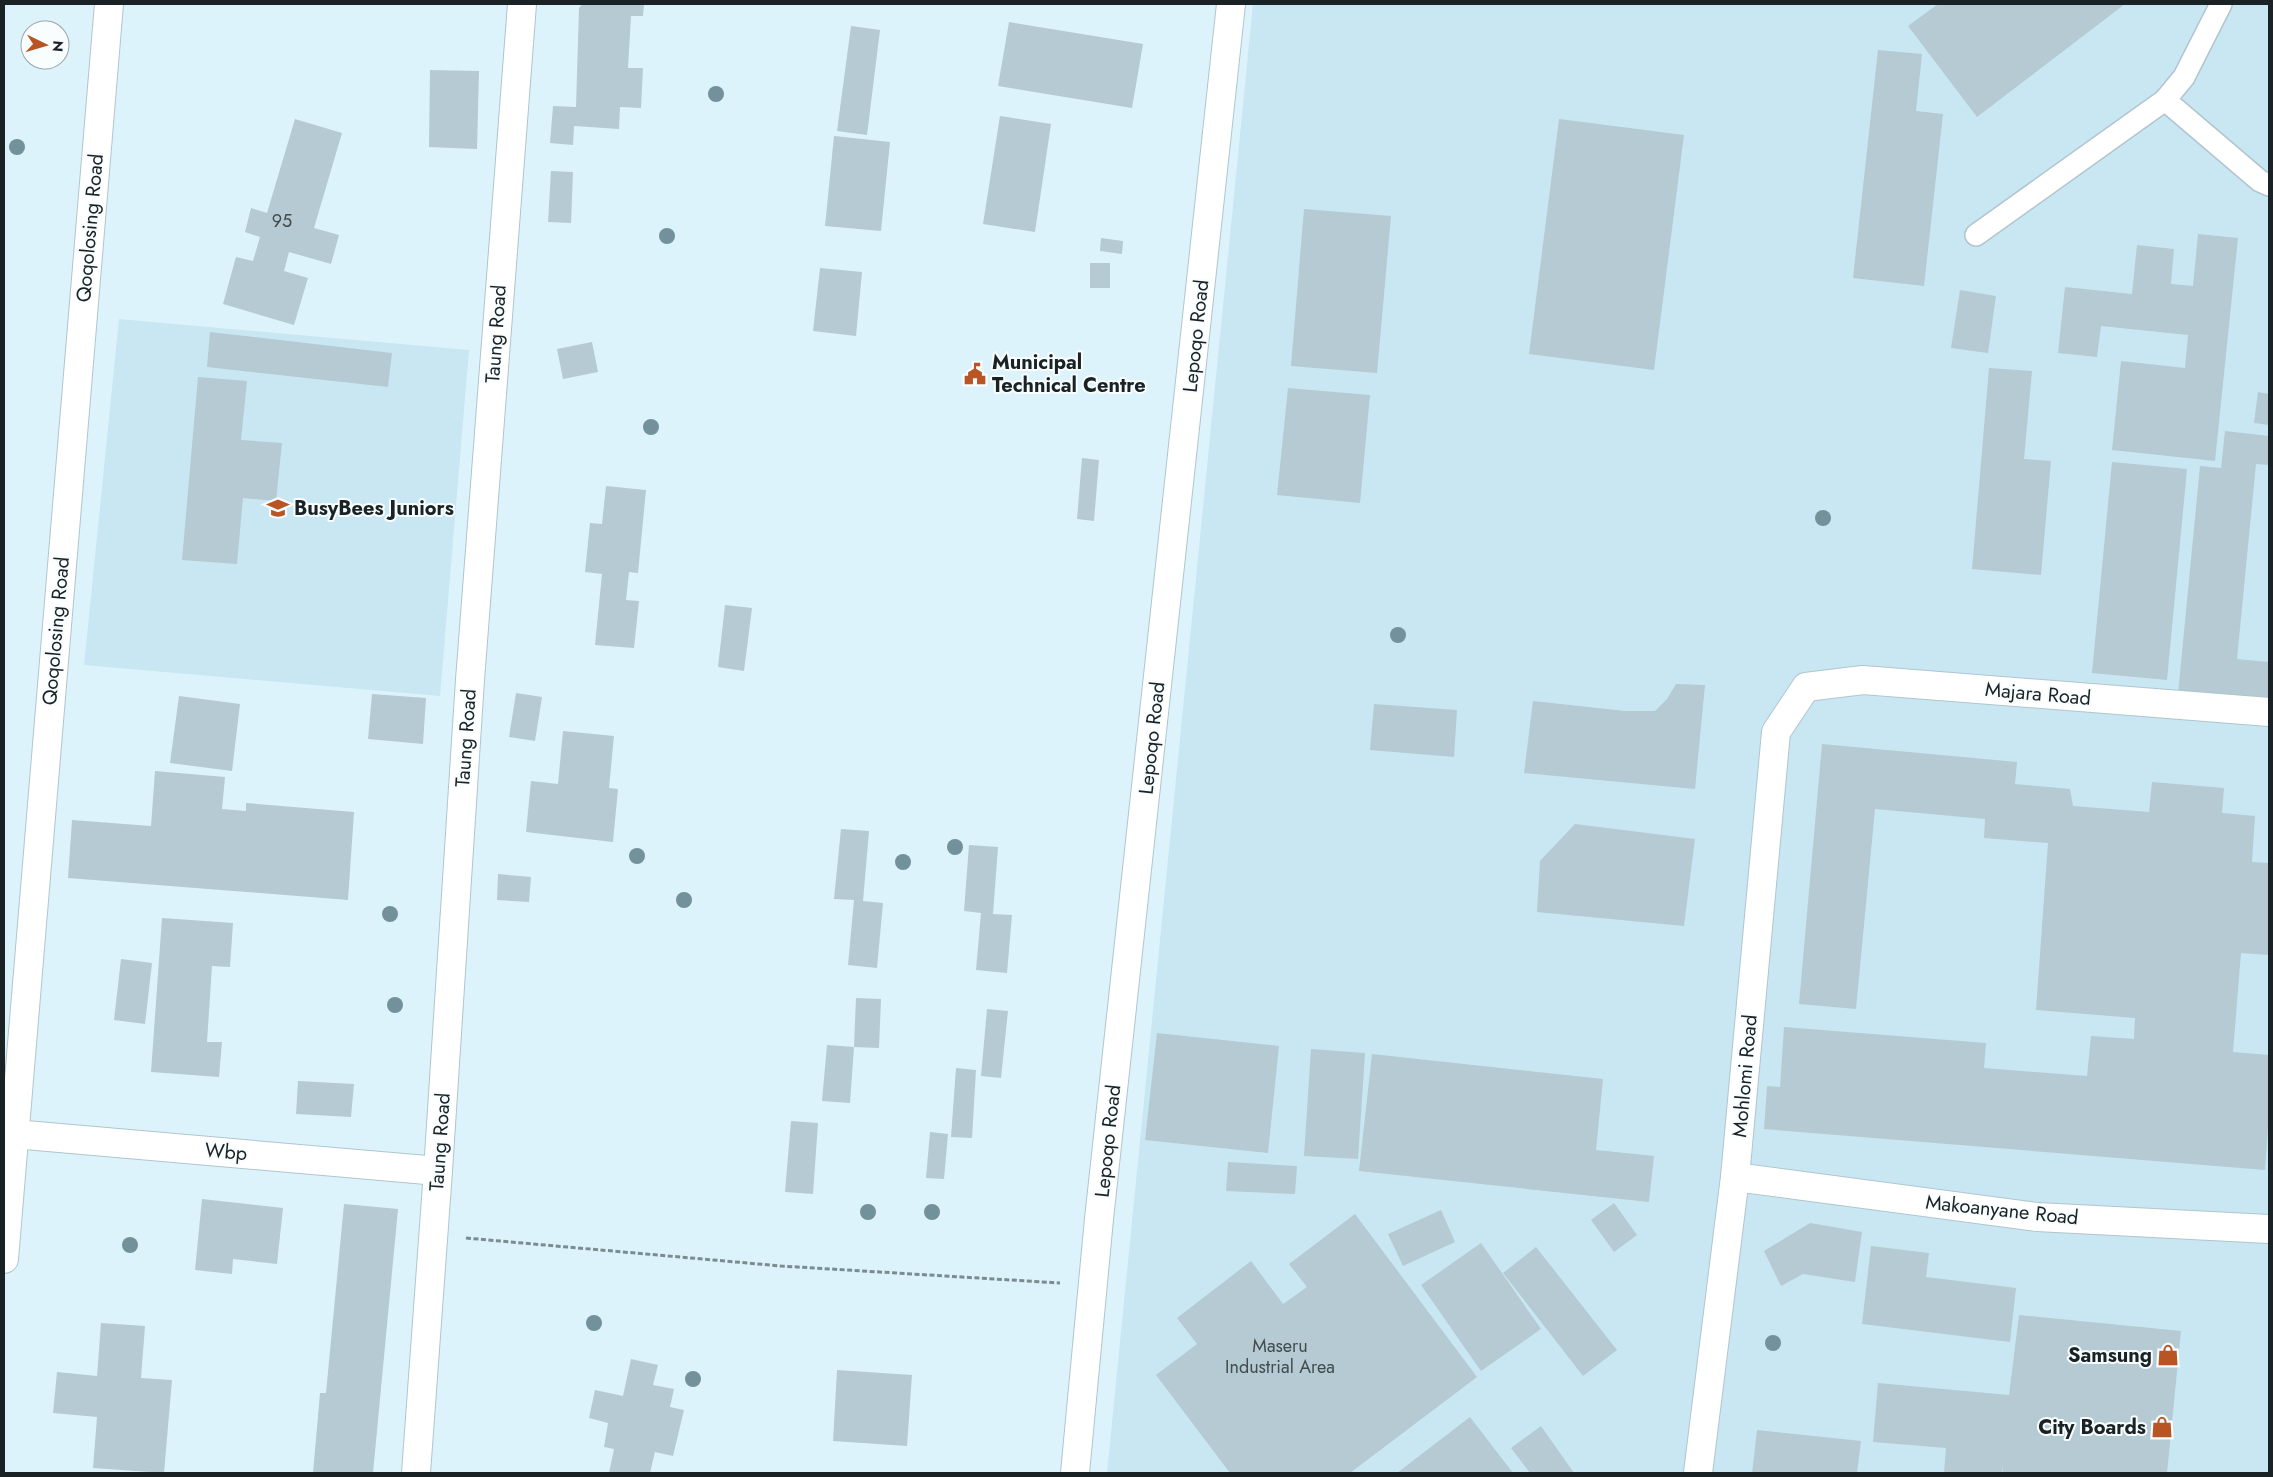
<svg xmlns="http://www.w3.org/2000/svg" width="2273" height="1477" font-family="Jost,sans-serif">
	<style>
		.built { fill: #c8e7f3 }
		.building { fill: #b5cad3 }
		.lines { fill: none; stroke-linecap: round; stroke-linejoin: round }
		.lane-casing { stroke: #b0c5ce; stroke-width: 24 }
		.street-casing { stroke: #b0c5ce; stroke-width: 30 }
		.path { stroke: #7c8b91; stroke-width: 3; stroke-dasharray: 5 2.5; stroke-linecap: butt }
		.lane { stroke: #fff; stroke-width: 21 }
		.street { stroke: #fff; stroke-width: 28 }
		.tree { fill: #72919b }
		.labels { text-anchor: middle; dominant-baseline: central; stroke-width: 4; stroke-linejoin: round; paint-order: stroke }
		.number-label { font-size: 18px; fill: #414c50 }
		.street-label { font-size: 20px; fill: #1a2225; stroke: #f8fdfe }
		.poi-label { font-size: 20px; font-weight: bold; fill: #1a2225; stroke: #f8fdfe; text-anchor: start }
	</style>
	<rect width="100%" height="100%" fill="#ddf3fc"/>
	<!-- built -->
	<g class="built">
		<polygon points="1253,4 2269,4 2269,1473 1107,1473"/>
		<polygon points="119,319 469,350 440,696 84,665"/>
	</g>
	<!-- building -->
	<g class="building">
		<polygon points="582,4 644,4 643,16 631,16 628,68 643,68 641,108 620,107 619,129 574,126 573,145 550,143 553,106 576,107 579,8"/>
		<polygon points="1938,4 2125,4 1977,117 1908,26"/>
		<polygon points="1009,22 1143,44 1132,108 998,86"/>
		<polygon points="851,26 880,30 867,135 837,131"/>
		<polygon points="1878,50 1922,54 1916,111 1943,114 1924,286 1853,278"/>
		<polygon points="430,70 479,71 477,149 429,147"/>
		<polygon points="1000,116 1051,124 1035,232 983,224"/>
		<polygon points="295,119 342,133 314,228 339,235 331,264 289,252 284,271 308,278 294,325 223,304 236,257 253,261 260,237 245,232 251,208 267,213"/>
		<polygon points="1559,119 1684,135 1654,370 1529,354"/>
		<polygon points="834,136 890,142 881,231 825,226"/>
		<polygon points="551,171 573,172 571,223 548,222"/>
		<polygon points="1304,209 1391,216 1377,373 1291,366"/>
		<polygon points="2198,234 2238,238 2215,461 2112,450 2121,361 2185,368 2188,335 2101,326 2097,357 2058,353 2065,287 2132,294 2137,245 2174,249 2171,284 2193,286"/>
		<polygon points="1101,238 1123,241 1122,254 1100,251"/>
		<rect x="1090" y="263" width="20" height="25"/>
		<polygon points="820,268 862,272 856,336 813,331"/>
		<polygon points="1960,290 1996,296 1988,353 1951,348"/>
		<polygon points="210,332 392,353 388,387 207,367"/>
		<polygon points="592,342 598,372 563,379 557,349"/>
		<polygon points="1989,368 2032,371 2024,459 2051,461 2041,575 1972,569"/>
		<polygon points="198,377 247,381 241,440 282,443 276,501 243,498 237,564 182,560"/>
		<polygon points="1288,388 1370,395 1360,503 1277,495"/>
		<polygon points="2258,392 2269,394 2269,425 2254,423"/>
		<polygon points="2225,431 2269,436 2269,465 2256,464 2237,659 2269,662 2269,703 2178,694 2200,466 2221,468"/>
		<polygon points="1082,458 1099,460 1094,521 1077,519"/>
		<polygon points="2112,462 2187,469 2167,680 2092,673"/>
		<polygon points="606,486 646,490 638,573 629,572 626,600 639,601 634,648 595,645 602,574 585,572 590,523 602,524"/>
		<polygon points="725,605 752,608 744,671 718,667"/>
		<polygon points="1676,684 1705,685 1695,789 1524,773 1533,701 1625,711 1655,711 1667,699"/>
		<polygon points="516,693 542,697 535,741 509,737"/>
		<polygon points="372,694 426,698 423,744 368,739"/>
		<polygon points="179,696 240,704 232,771 170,763"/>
		<polygon points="1374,704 1457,710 1454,757 1370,750"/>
		<polygon points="563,731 614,736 609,788 618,789 613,842 526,832 531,781 558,784"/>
		<polygon points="1822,744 2017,762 2015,784 2070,789 2073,806 2149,812 2152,782 2224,788 2222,813 2255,816 2252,862 2269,863 2269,955 2241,953 2233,1052 2269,1055 2269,1114 2265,1170 1764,1129 1767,1086 1780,1087 1784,1027 1986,1043 1984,1068 2087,1076 2091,1036 2134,1039 2135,1018 2036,1010 2048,843 1984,838 1985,819 1875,809 1856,1009 1799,1004"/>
		<polygon points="155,771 225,777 222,809 246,811 246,803 354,812 348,900 68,878 72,820 151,826"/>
		<polygon points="1575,824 1695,839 1684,926 1537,912 1540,861"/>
		<polygon points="841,829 869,831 863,901 883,903 877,968 848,965 854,900 834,899"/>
		<polygon points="969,845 998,847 993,914 1012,915 1007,973 976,970 981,913 964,911"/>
		<polygon points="498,874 531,877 529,902 497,900"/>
		<polygon points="162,918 233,923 230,967 212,966 207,1042 222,1042 219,1077 151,1072"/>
		<polygon points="121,959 152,963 145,1024 114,1020"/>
		<polygon points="856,998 881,999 879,1048 854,1047 850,1103 822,1101 827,1045 854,1047"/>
		<polygon points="987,1009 1008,1011 1001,1078 981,1076"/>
		<polygon points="1157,1033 1279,1046 1268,1153 1145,1140"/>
		<polygon points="1311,1049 1365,1053 1358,1159 1304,1156"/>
		<polygon points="1372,1054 1603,1079 1596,1150 1654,1156 1649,1202 1359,1171"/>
		<polygon points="956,1068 976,1070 972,1138 951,1137"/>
		<polygon points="298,1081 354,1084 351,1117 296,1114"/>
		<polygon points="791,1121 818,1123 813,1194 785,1192"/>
		<polygon points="930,1132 948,1134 944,1179 926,1178"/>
		<polygon points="1228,1162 1297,1166 1295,1194 1226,1191"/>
		<polygon points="202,1199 283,1208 277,1264 233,1259 232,1274 195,1270"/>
		<polygon points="1614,1203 1637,1235 1614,1252 1591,1220"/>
		<polygon points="344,1204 398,1209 373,1473 313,1473 320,1393 326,1393"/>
		<polygon points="1441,1210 1455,1242 1403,1266 1388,1234"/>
		<polygon points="1355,1214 1477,1377 1350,1473 1230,1473 1156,1375 1197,1344 1177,1318 1251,1261 1283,1304 1307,1287 1289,1264"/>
		<polygon points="1810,1223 1862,1232 1855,1282 1803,1274 1781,1286 1764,1251"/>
		<polygon points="1481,1243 1541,1329 1481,1371 1421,1285"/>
		<polygon points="1871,1246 1929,1253 1926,1277 2016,1288 2010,1342 1862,1324"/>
		<polygon points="1536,1247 1617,1350 1583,1376 1503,1273"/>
		<polygon points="2019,1315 2181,1331 2167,1473 2003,1473 2002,1466 2002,1473 1944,1473 1946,1448 1873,1442 1878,1383 2009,1395"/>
		<polygon points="101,1323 145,1326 141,1378 172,1380 164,1473 93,1468 97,1417 53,1413 57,1372 97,1376"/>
		<polygon points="631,1359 658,1365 653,1385 674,1389 670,1407 684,1410 673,1456 655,1452 650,1473 609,1473 614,1449 604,1447 608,1423 589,1418 595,1390 623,1396"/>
		<polygon points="837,1370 912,1375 907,1446 833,1441"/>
		<polygon points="1470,1417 1513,1473 1397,1473"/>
		<polygon points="1541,1426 1574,1473 1530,1473 1511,1448"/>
		<polygon points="1757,1430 1861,1441 1857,1473 1752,1473"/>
	</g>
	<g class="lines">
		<!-- lane casing -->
		<g class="lane-casing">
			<g id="lane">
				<polyline points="2165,100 2260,181 2269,185"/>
				<polyline points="1976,235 2165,100 2184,77 2221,4"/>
			</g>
		</g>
		<!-- street casing -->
		<g class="street-casing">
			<g id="street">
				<polyline points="14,1134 438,1171"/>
				<polyline points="1735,1177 2037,1217 2269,1229"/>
				<polyline points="4,1259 109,4"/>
				<polyline points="416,1473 438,1171 470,680 522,4"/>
				<polyline points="1075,1473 1099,1219 1231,4"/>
				<polyline points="1698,1473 1735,1177 1776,732 1806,687 1863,680 2269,712"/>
			</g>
		</g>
		<!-- path -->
		<polyline class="path" points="466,1238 781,1266 1060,1283"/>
		<!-- lane -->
		<use href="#lane" class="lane"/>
		<!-- street -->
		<use href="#street" class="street"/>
	</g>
	<!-- trees -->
	<g class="tree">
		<circle cx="716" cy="94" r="8"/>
		<circle cx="17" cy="147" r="8"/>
		<circle cx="667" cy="236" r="8"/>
		<circle cx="651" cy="427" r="8"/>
		<circle cx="1823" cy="518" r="8"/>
		<circle cx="1398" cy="635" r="8"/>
		<circle cx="955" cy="847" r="8"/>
		<circle cx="637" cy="856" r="8"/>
		<circle cx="903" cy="862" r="8"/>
		<circle cx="684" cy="900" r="8"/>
		<circle cx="390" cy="914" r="8"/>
		<circle cx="395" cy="1005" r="8"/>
		<circle cx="868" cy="1212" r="8"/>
		<circle cx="932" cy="1212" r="8"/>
		<circle cx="130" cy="1245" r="8"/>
		<circle cx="594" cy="1323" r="8"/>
		<circle cx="1773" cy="1343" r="8"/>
		<circle cx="693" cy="1379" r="8"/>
	</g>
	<!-- icons -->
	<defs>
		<g id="civic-bare" transform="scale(1.725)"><path d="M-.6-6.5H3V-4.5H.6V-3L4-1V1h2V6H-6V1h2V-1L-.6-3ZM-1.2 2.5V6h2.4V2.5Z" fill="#b95425" stroke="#f8fdfe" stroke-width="2.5" paint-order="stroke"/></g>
		<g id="school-bare" transform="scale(1.725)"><path d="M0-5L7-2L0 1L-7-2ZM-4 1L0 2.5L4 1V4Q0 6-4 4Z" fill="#b95425" stroke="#f8fdfe" stroke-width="2.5" paint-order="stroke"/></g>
		<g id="shop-bare" transform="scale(1.725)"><path d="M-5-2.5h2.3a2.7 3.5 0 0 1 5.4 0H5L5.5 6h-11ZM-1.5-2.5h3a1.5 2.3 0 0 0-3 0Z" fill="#b95425" stroke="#f8fdfe" stroke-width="2.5" paint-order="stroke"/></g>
	</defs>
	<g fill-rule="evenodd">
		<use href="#civic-bare" x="975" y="374"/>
		<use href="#school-bare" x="278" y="508"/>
		<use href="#shop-bare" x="2168" y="1355"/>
		<use href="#shop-bare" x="2162" y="1427"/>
	</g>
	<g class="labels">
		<!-- number labels -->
		<g class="number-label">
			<text x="282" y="221">95</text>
			<text x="1280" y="1346">Maseru<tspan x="1280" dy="21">Industrial Area</tspan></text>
		</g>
		<!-- street labels -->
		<g class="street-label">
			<text transform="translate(90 228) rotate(-85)">Qoqolosing Road</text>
			<text transform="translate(496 334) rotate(-86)">Taung Road</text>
			<text transform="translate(1196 336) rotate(-84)">Lepoqo Road</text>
			<text transform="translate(56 631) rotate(-85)">Qoqolosing Road</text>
			<text transform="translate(2038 694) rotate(5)">Majara Road</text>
			<text transform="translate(466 738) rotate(-86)">Taung Road</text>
			<text transform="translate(1152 738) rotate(-84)">Lepoqo Road</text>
			<text transform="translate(1745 1076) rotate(-85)">Mohlomi Road</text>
			<text transform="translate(1108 1141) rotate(-84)">Lepoqo Road</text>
			<text transform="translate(440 1142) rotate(-86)">Taung Road</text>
			<text transform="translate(226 1152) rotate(5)">Wbp</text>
			<text transform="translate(2002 1210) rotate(6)">Makoanyane Road</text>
		</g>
		<!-- poi labels -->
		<g class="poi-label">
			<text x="992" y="362">Municipal<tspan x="992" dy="23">Technical Centre</tspan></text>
			<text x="294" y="508">BusyBees Juniors</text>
			<text x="2152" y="1355" text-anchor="end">Samsung</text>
			<text x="2146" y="1427" text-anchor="end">City Boards</text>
		</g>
	</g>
	<!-- border -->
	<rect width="2273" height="1477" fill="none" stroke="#1a2225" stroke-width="10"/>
	<!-- north arrow -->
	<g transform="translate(45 45) rotate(95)"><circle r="24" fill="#f8fdfe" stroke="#9fa5a7"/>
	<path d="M0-4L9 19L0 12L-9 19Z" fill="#b95425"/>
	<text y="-8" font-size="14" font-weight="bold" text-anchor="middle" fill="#1a2225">N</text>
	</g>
</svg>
